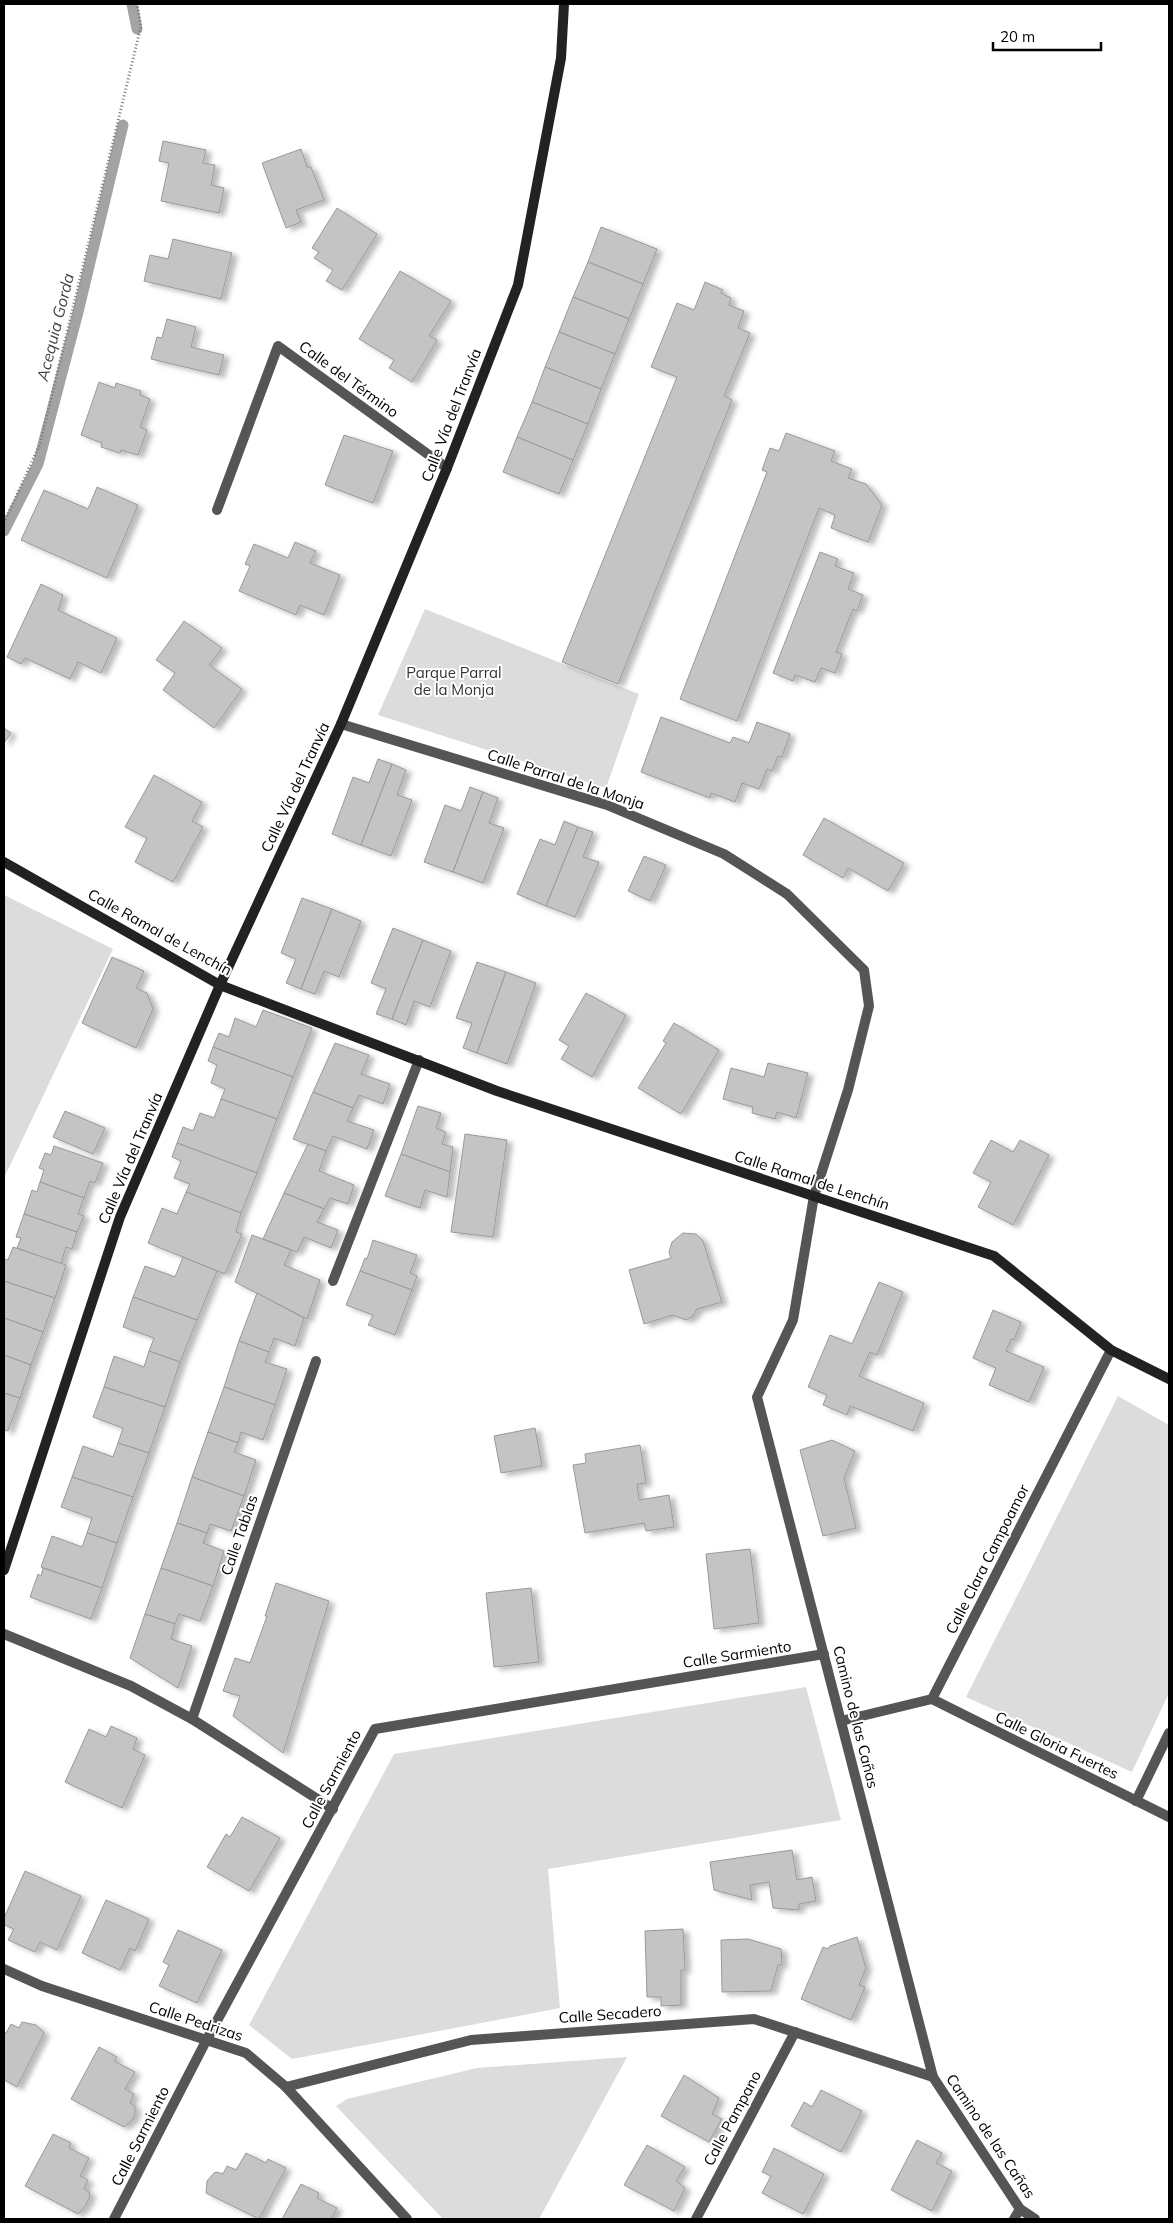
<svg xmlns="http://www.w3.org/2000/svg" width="1173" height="2223" font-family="Mulish,sans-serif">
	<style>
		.green { fill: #dcdcdc }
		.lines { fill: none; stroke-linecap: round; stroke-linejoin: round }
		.stream { stroke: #a3a3a3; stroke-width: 11 }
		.building { fill: #c4c4c4; stroke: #999; filter: url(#shadow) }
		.path { stroke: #777; stroke-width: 3; stroke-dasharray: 1 2.5; stroke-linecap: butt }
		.street { stroke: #555; stroke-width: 10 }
		.secondary { stroke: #222; stroke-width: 10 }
		.labels { text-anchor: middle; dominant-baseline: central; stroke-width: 4; stroke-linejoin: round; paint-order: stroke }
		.street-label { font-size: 15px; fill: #000; stroke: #fff }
		.park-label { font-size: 15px; fill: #333; stroke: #fff }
		.water-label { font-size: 16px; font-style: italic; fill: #444; stroke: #fff }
	</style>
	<defs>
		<filter id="shadow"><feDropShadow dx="5.5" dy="3" stdDeviation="2.5" flood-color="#0004"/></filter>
	</defs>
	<rect width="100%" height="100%" fill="#fff"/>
	<!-- green -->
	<g class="green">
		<polygon points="425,609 639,694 606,788 378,715"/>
		<polygon points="4,895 113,949 4,1178"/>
		<polygon points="1118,1396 1169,1425 1169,1693 1132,1772 966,1697"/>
		<polygon points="806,1687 841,1820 548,1869 560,2008 292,2059 249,2025 394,1754"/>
		<polygon points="627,2057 539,2219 443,2219 336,2106 347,2099 477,2068"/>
	</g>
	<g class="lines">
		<!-- stream -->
		<g class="stream">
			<polyline points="132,4 137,29"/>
			<polyline points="4,531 38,464 78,312 123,125"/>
		</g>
	</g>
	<!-- building -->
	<g class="building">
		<polygon points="163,141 206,150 203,163 215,165 211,185 224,188 219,213 161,201 169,163 159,161"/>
		<polygon points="301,149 307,167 311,167 324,200 296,210 301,222 286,228 262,163"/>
		<polygon points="337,208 377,234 342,290 326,281 333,270 314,258 319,252 312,248"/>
		<polygon points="601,227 657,249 643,284 588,262"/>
		<polygon points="173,239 232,253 221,299 144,281 150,255 168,259"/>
		<polygon points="588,262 643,284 629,319 573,297"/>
		<polygon points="400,271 451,301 429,336 437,340 412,382 389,368 394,360 359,339"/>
		<polygon points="705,282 723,290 721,293 731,298 729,305 744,311 738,328 750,333 724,396 732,400 618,684 562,662 677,377 651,367 677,303 694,310"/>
		<polygon points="573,297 629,319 615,354 559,332"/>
		<polygon points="167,319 196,327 191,347 224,355 219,375 151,359 157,337 162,338"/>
		<polygon points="559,332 615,354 601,389 545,367"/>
		<polygon points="545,367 601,389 588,424 532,402"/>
		<polygon points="99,382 115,388 116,383 141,391 140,395 150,399 140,427 147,430 138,455 121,450 120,453 101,447 102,443 81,435"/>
		<polygon points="532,402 588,424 573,460 517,437"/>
		<polygon points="786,433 835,451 831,461 852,469 848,478 866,484 882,505 868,542 831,528 835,515 819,508 737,721 680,699 767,472 762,470 770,448 779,451"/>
		<polygon points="344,435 393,451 373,503 325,485"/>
		<polygon points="517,437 573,460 559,494 503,472"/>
		<polygon points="97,487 138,505 107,578 21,540 44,490 88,509"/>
		<polygon points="295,542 316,551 310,563 340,575 324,615 300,605 296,615 239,591 250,566 245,564 254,544 288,558"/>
		<polygon points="820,552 838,559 835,566 854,573 848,589 863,595 857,611 853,609 836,652 842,654 835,673 821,668 815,682 795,675 793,681 773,673"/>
		<polygon points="41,584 63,595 58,610 117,638 101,673 78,662 70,679 25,658 21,664 7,657"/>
		<polygon points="184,621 222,648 209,665 242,689 214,728 163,690 175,673 156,660"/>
		<polygon points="661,717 730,743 733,737 749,743 757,722 790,734 782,757 778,756 772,771 767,769 759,789 742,783 735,802 711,793 710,798 641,772"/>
		<polygon points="4,728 11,733 4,743"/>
		<polygon points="378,759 392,764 361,845 332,834 353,777 369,783"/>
		<polygon points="392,764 406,770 397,795 412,800 391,856 361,845"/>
		<polygon points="154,775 202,802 192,821 203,827 173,882 135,862 147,838 125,827"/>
		<polygon points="470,787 483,792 453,872 424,862 445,805 461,811"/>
		<polygon points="483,792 498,798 489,823 504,828 483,883 453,872"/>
		<polygon points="824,818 904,863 888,891 848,868 843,878 803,855"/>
		<polygon points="564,821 578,827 546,906 517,894 540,839 555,845"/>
		<polygon points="578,827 593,832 583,857 599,862 575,917 546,906"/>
		<polygon points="644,856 666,865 650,901 628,891"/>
		<polygon points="302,898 332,909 301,989 286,983 296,959 281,953"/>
		<polygon points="332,909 361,921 339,977 324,971 315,994 301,989"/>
		<polygon points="393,928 423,940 392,1019 376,1014 386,989 371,983"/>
		<polygon points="423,940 451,951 430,1007 414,1001 406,1025 392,1019"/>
		<polygon points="112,957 144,971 136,988 147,993 153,1009 136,1048 82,1023"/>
		<polygon points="477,962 506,972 477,1053 463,1048 472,1023 456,1018"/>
		<polygon points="506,972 536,983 507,1064 477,1053"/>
		<polygon points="586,993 626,1015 592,1077 561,1059 569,1046 559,1040"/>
		<polygon points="263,1010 312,1028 293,1077 213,1047 219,1033 229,1037 235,1018 256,1027"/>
		<polygon points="674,1023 719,1050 681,1114 638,1088 666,1043 663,1041"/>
		<polygon points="335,1043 369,1055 361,1074 390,1084 383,1104 359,1095 353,1108 313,1092"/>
		<polygon points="213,1047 293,1077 277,1119 221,1099 225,1089 211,1083 217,1065 208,1061"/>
		<polygon points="768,1063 808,1073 796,1118 777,1112 775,1119 752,1113 753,1107 723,1099 731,1068 764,1077"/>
		<polygon points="313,1092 353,1108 347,1121 374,1130 367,1149 333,1136 326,1151 293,1139"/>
		<polygon points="221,1099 277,1119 257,1173 177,1143 183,1127 193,1131 200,1113 214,1118"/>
		<polygon points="418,1106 441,1113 436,1128 446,1132 442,1144 453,1147 450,1172 401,1154"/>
		<polygon points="65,1111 105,1128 93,1154 53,1137"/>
		<polygon points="465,1134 507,1140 493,1237 451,1232"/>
		<polygon points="991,1140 1013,1152 1020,1140 1049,1155 1013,1225 978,1207 991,1182 973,1173"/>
		<polygon points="177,1143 257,1173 241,1213 186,1192 190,1184 174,1178 181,1161 172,1157"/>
		<polygon points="308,1144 326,1151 319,1171 354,1185 348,1204 330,1198 324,1209 284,1193"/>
		<polygon points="54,1146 103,1163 95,1183 90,1181 84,1198 40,1182 44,1170 39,1168 45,1153 51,1155"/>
		<polygon points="401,1154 450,1172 447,1197 425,1190 420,1208 385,1196"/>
		<polygon points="40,1182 84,1198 78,1214 84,1216 77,1232 24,1214 32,1190 37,1192"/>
		<polygon points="186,1192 241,1213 236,1232 242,1234 225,1274 148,1243 162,1208 177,1214"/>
		<polygon points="284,1193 324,1209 317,1222 338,1230 331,1248 304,1237 297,1252 263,1239"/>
		<polygon points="24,1214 77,1232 72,1249 66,1247 61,1264 17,1248 21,1238 16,1237"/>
		<polygon points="683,1233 696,1234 703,1241 722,1302 697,1309 693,1316 686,1320 673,1315 644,1324 629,1270 671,1258 669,1252 672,1242"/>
		<polygon points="252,1235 291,1250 284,1265 320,1280 307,1319 235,1282"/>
		<polygon points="373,1240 417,1255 410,1273 417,1276 412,1290 360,1271 365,1258 367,1259"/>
		<polygon points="13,1247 66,1265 55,1298 4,1281 4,1259 8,1260"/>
		<polygon points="183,1257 217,1271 197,1320 133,1297 145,1266 175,1277"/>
		<polygon points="360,1271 412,1290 395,1335 368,1325 373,1315 346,1305"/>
		<polygon points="4,1281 55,1298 43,1332 4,1318"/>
		<polygon points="879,1282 903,1292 877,1355 870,1352 859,1376 924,1403 913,1431 850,1406 847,1415 823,1405 827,1395 808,1387 830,1335 852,1344"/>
		<polygon points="257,1293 304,1318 295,1346 274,1338 269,1352 239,1341"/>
		<polygon points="133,1297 197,1320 180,1362 149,1351 154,1338 123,1327"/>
		<polygon points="993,1310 1021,1322 1014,1340 1011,1339 1006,1351 1044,1367 1029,1402 989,1385 996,1368 973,1358"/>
		<polygon points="4,1318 43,1332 31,1365 4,1355"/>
		<polygon points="239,1341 269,1352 265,1362 287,1369 275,1405 224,1387"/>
		<polygon points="149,1351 180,1362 165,1407 104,1387 114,1356 144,1367"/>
		<polygon points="4,1355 31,1365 20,1398 4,1393"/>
		<polygon points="104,1387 165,1407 149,1453 118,1443 123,1428 93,1417"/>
		<polygon points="224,1387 275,1405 263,1440 241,1432 238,1443 208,1432"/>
		<polygon points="4,1393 20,1398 8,1431 4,1430"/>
		<polygon points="535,1428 542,1466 501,1473 494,1436"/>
		<polygon points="208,1432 238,1443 234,1452 256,1460 244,1496 192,1477"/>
		<polygon points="832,1440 855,1451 844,1478 856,1528 823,1536 800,1450"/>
		<polygon points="118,1443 149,1453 133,1497 72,1477 83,1446 113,1457"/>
		<polygon points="640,1445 646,1483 637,1484 639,1500 669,1495 674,1527 646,1531 644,1523 585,1533 573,1465 586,1463 585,1454"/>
		<polygon points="72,1477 133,1497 117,1543 87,1533 92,1518 61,1507"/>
		<polygon points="192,1477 244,1496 231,1531 210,1524 207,1533 177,1523"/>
		<polygon points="177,1523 207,1533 203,1543 224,1551 213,1586 161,1568"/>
		<polygon points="87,1533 117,1543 102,1588 41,1567 52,1536 82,1547"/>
		<polygon points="750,1549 759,1623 714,1629 706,1554"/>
		<polygon points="43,1568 102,1588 91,1619 30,1597 38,1574 41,1576"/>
		<polygon points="161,1568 213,1586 200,1621 179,1614 175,1624 145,1614"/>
		<polygon points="276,1583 329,1601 283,1753 233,1716 240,1696 223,1691 235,1658 250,1663 267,1616 265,1616"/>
		<polygon points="531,1588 539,1662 494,1667 486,1593"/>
		<polygon points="145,1614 175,1624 171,1639 192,1646 178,1688 130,1658"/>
		<polygon points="111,1726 137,1738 133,1749 145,1755 122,1808 65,1782 89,1729 106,1737"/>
		<polygon points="242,1817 280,1838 249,1891 207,1867 226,1834 230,1837"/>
		<polygon points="792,1850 797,1880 812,1877 816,1901 799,1904 799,1910 773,1908 769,1882 750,1885 752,1900 714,1890 710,1862"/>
		<polygon points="25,1871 81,1896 57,1950 40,1942 35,1952 8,1940 14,1929 4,1925 4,1918"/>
		<polygon points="106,1900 149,1919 135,1951 130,1948 120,1970 82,1953"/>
		<polygon points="683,1929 685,1970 681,1970 681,2005 661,2006 661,1997 647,1997 645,1931"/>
		<polygon points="178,1930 222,1950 197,2003 159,1986 169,1965 163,1962"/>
		<polygon points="857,1937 866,1968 859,1985 865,1987 851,2020 801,1999 823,1947 828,1949 830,1946"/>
		<polygon points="748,1939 781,1949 782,1965 778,1965 771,1991 722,1992 721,1940"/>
		<polygon points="22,2022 36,2025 44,2033 17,2087 4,2080 4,2032 6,2033 11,2024 19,2028"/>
		<polygon points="99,2047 117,2057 114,2061 135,2072 125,2089 134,2094 130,2103 135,2106 135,2113 133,2119 124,2127 71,2099"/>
		<polygon points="684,2075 719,2098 712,2114 722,2119 709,2142 661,2116"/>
		<polygon points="821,2090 862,2111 841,2152 791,2126 804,2102 812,2107"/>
		<polygon points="53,2134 71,2143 69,2148 89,2158 80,2176 88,2180 84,2189 89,2192 90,2196 86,2205 78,2214 25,2186"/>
		<polygon points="917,2140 942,2153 936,2163 952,2171 932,2211 891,2190"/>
		<polygon points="647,2145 685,2167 676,2181 685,2188 674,2211 624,2185"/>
		<polygon points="774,2148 824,2174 803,2214 762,2193 771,2176 762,2172"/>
		<polygon points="246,2153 266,2163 268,2159 286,2168 259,2219 206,2193 207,2181 214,2173 217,2172 223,2174 227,2166 236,2170"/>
		<polygon points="301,2184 319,2193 317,2198 337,2208 331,2219 282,2219"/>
	</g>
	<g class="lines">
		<!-- path -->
		<polyline class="path" points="4,523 40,444 141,26 137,4"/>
		<!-- street -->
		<g class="street">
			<polyline points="217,510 278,346 447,468"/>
			<polyline points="341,724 607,805 724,854 787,894 864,970 869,1006 848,1090 814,1196 793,1320 757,1397 933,2077 1020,2209 1035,2219"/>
			<polyline points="333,1281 419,1060"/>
			<polyline points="4,1634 131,1686 192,1719 333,1809"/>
			<polyline points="932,1699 1169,1817"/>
			<polyline points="192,1719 316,1361"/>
			<polyline points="841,1721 932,1699 1111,1350"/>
			<polyline points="1136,1801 1169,1733"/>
			<polyline points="4,1969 42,1986 246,2053 286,2087 407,2219"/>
			<polyline points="286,2087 471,2040 754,2019 933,2077"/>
			<polyline points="114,2219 206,2041 375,1729 824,1654"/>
			<polyline points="696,2219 795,2032"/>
			<polyline points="1014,2219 1020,2209"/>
		</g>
		<!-- secondary -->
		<g class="secondary">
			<polyline points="4,862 220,985 497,1091 994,1256 1111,1350 1169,1379"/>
			<polyline points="4,1570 120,1217 220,985 341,724 447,468 518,285 561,58 564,4"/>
		</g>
	</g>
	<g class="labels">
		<!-- street labels -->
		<g class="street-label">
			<text transform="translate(349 379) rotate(36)">Calle del Término</text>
			<text transform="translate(451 415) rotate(-69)">Calle Vía del Tranvía</text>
			<text transform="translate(566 779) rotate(18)">Calle Parral de la Monja</text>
			<text transform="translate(295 787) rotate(-65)">Calle Vía del Tranvía</text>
			<text transform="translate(160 932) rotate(29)">Calle Ramal de Lenchín</text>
			<text transform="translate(130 1158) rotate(-67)">Calle Vía del Tranvía</text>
			<text transform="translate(812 1180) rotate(18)">Calle Ramal de Lenchín</text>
			<text transform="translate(239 1535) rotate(-71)">Calle Tablas</text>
			<text transform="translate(987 1559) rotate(-63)">Calle Clara Campoamor</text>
			<text transform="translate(737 1654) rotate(-9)">Calle Sarmiento</text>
			<text transform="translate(856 1717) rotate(76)">Camino de las Cañas</text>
			<text transform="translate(1057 1745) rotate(26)">Calle Gloria Fuertes</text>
			<text transform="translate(331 1779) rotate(-62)">Calle Sarmiento</text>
			<text transform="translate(610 2014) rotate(-4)">Calle Secadero</text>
			<text transform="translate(196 2021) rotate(18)">Calle Pedrizas</text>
			<text transform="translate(732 2118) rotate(-62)">Calle Pampano</text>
			<text transform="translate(140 2136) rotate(-63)">Calle Sarmiento</text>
			<text transform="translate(991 2136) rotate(56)">Camino de las Cañas</text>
		</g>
		<!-- park labels -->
		<g class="park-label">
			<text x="454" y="672">Parque Parral<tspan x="454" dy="17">de la Monja</tspan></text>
		</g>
		<!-- water labels -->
		<g class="water-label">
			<text transform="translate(55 327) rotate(-76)">Acequia Gorda</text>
		</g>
	</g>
	<!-- border -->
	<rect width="1173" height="2223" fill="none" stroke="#000000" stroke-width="10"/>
	<!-- scale -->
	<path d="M993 42v8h108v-8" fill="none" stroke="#000000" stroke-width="2.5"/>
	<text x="1000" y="42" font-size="15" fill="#000000" stroke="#ffffff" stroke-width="4" paint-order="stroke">20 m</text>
</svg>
